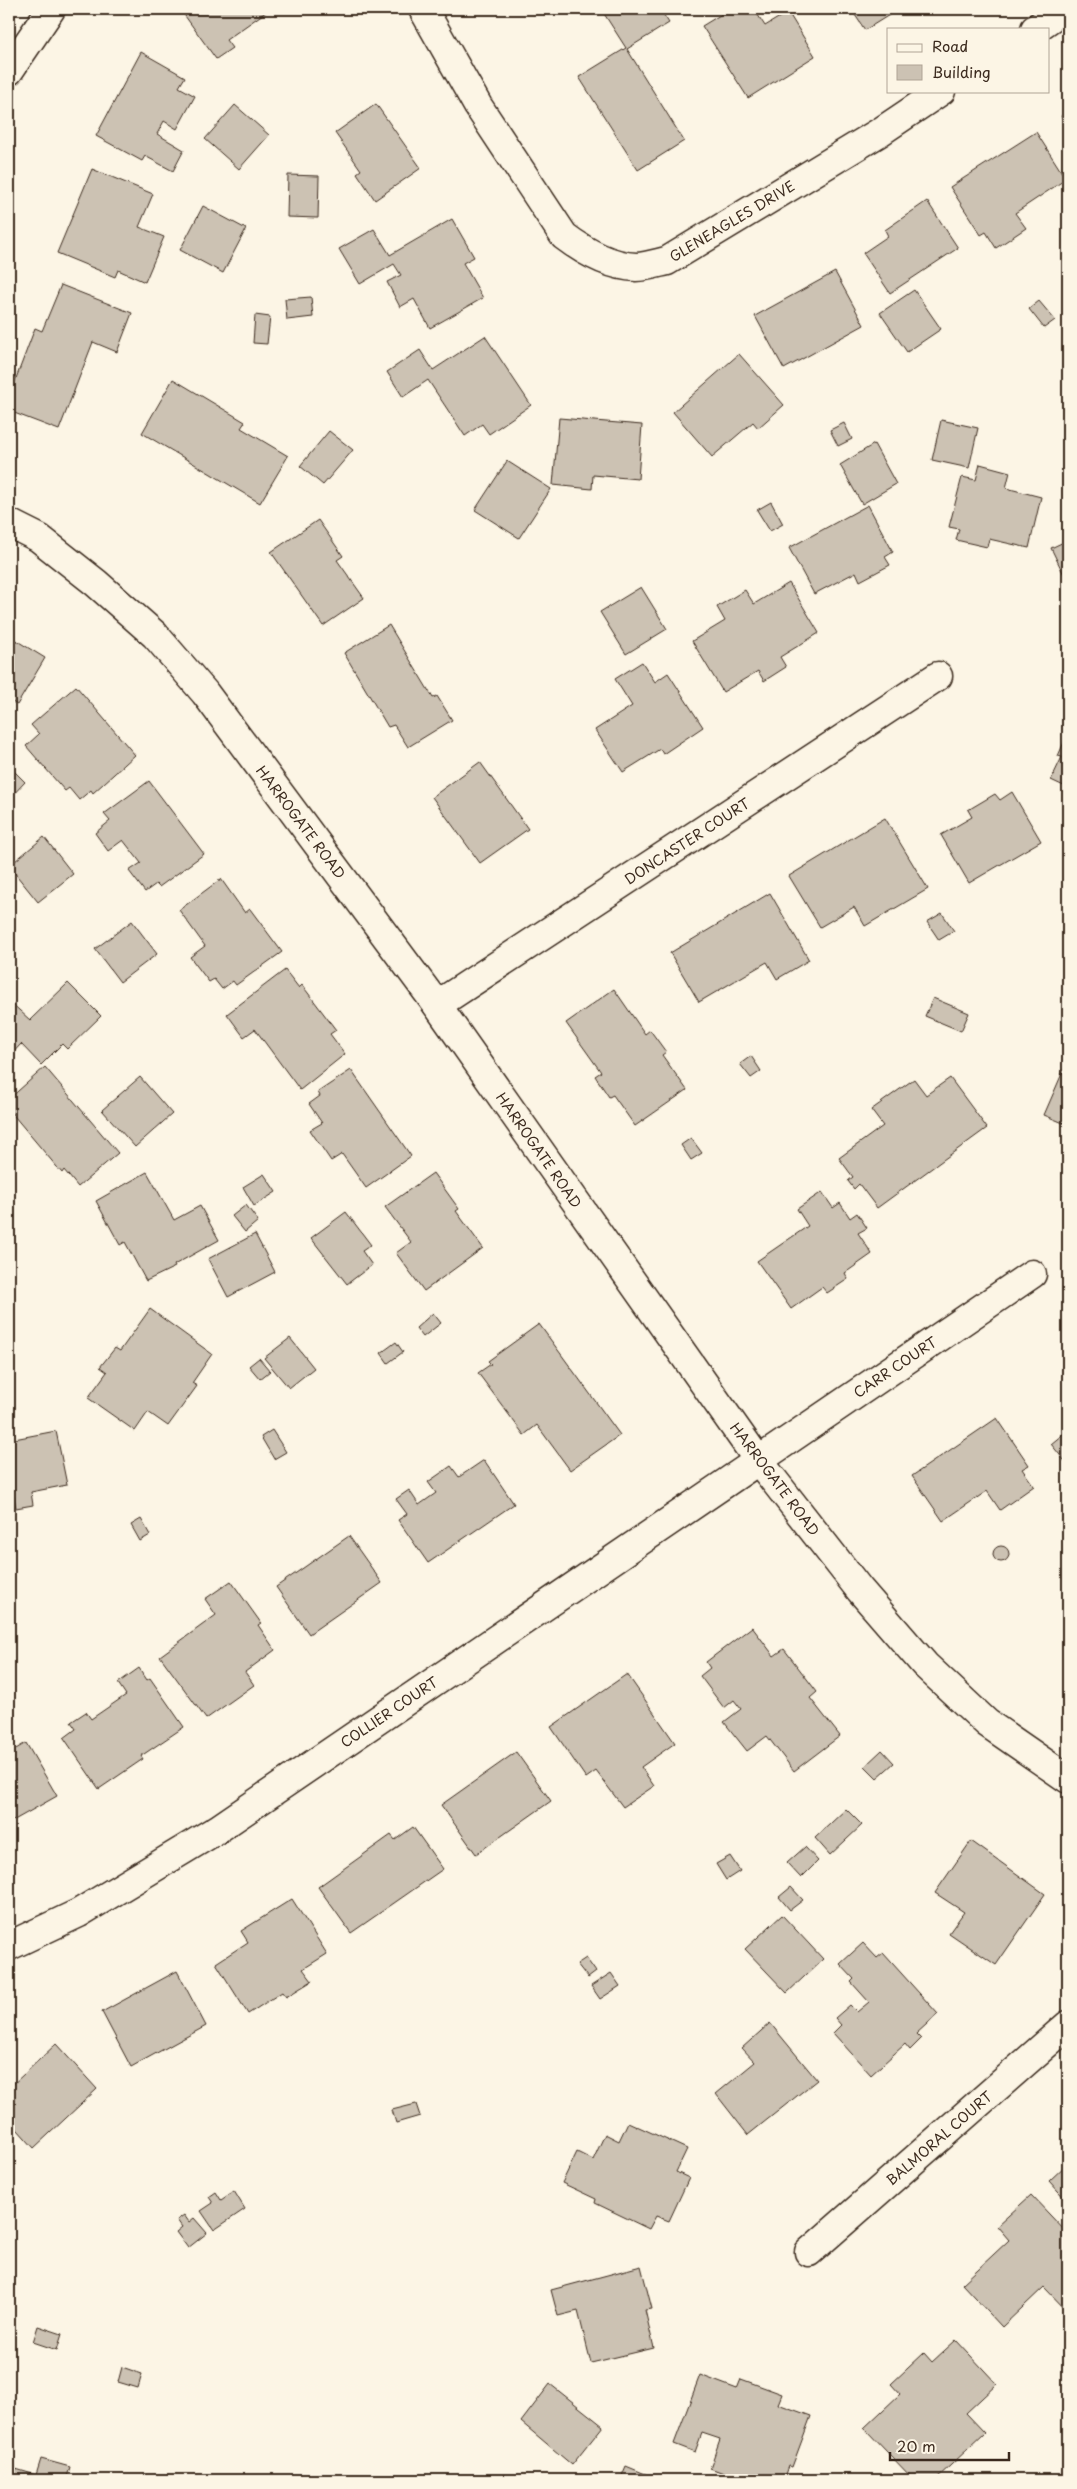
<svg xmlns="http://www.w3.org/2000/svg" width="1077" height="2489" font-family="'Playpen Sans',sans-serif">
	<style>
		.building { fill: #ccc2b3; stroke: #3b2a1e }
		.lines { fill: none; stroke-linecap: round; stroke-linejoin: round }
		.minor-casing { stroke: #3b2a1e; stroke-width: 31 }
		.minor { stroke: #fcf5e5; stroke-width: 28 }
		.labels { text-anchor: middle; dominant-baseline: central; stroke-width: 4.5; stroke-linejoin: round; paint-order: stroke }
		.street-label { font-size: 14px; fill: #3b2a1e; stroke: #fcf5e5 }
	</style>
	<rect width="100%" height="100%" fill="#fcf5e5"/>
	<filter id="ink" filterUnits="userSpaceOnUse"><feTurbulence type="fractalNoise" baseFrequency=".02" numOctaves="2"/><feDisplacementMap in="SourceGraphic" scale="10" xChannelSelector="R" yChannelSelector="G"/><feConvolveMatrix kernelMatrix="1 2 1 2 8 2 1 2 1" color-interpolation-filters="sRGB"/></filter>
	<g filter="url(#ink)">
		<!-- building -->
		<g class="building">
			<polygon points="180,9 270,9 226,40 232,48 216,59"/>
			<polygon points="601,9 660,9 669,23 627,49 684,141 638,170 579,77 626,48"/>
			<polygon points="730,9 754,9 765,26 788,12 815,56 748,98 702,26"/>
			<polygon points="851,9 899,9 865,30"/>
			<polygon points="141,52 185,77 179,87 195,96 177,129 164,121 157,134 184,150 173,171 145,156 142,161 96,136"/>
			<polygon points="376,104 421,168 375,200 357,173 361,170 335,133"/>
			<polygon points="235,105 269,135 239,169 205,139"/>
			<polygon points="1068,111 1068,126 1061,116"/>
			<polygon points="1036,132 1066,179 1015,213 1026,228 996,248 986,232 981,235 950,187"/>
			<polygon points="92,169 153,194 139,227 164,237 145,282 118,270 115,277 57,253"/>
			<polygon points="288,175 319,176 318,218 287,217"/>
			<polygon points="927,201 958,248 890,293 863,253 888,236 885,230"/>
			<polygon points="203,206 246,229 223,273 180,250"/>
			<polygon points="452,219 474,257 463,263 483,298 430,328 414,299 400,307 387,282 401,275 394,264 360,284 339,249 374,229 390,255"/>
			<polygon points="835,272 864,325 784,369 755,316"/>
			<polygon points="61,285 132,313 117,352 93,342 59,430 9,411 9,397 35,328 42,331"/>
			<polygon points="914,290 941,329 907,352 880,313"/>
			<polygon points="311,297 313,317 287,320 285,299"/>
			<polygon points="1039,301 1055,320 1044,328 1029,309"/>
			<polygon points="255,315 270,317 267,344 253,343"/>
			<polygon points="485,336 531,405 489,434 482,424 465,436 428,380 403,397 387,372 420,350 433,370"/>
			<polygon points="739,354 784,405 758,428 753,422 712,457 673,412"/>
			<polygon points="173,379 245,422 241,428 288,456 260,503 142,433"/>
			<polygon points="559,418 642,425 638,479 593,475 592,489 553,485"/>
			<polygon points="941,420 978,428 969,468 932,460"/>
			<polygon points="844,423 852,439 838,446 830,430"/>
			<polygon points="329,431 353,450 323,485 300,466"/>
			<polygon points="874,444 896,484 862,504 840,465"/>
			<polygon points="507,461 551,489 519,538 475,510"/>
			<polygon points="980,464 1010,472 1006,488 1041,497 1029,548 989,539 987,547 956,540 959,529 949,527 962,477 976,480"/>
			<polygon points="771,502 783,524 770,531 757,510"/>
			<polygon points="868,505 893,552 885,557 890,565 860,581 856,572 814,594 789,548"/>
			<polygon points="318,520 343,556 337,560 364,598 323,626 271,552"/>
			<polygon points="1068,540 1068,583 1051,548"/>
			<polygon points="789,583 819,633 780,657 786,667 764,681 758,671 723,692 692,641 725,621 717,607 745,590 754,604"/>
			<polygon points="641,587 667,629 626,654 600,612"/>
			<polygon points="389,625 433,698 437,696 452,720 408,747 394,725 388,727 344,653"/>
			<polygon points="9,636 45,658 17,705 9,700"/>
			<polygon points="642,662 655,682 668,673 703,727 663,754 660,749 623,772 595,730 632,706 615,679"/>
			<polygon points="76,686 135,755 93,793 91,790 79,800 69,788 65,791 26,746 39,734 31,725"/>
			<polygon points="1068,733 1068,788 1051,780 1062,757 1058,756"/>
			<polygon points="480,762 528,829 480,863 432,797"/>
			<polygon points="9,766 25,782 9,799"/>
			<polygon points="149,781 204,854 159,887 156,884 145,892 129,871 141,863 123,840 108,851 95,833 110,821 104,814"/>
			<polygon points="1012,792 1041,841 969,883 941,835 972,817 968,810 995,794 1000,800"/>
			<polygon points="885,818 928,889 865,926 854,907 820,927 789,876"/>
			<polygon points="44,837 73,874 38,902 9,866"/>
			<polygon points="221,879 245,913 250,909 282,952 236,985 233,981 222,989 214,979 209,982 190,957 205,946 179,910"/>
			<polygon points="770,893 809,960 777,979 767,962 699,1002 670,953"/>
			<polygon points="942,913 954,931 939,940 927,922"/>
			<polygon points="132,921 157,954 120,982 95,949"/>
			<polygon points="285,970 299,988 302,985 336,1030 330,1034 345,1054 300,1090 255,1029 244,1037 227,1014"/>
			<polygon points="68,983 101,1016 67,1049 62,1044 41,1065 21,1044 9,1057 9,1001 30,1020"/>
			<polygon points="614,989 645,1034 650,1030 666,1052 662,1055 687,1090 635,1126 613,1095 609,1097 595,1076 601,1072 566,1023"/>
			<polygon points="933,998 969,1013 961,1031 925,1016"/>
			<polygon points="751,1056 761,1071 751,1078 740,1064"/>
			<polygon points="1067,1062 1068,1063 1068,1125 1044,1115"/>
			<polygon points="45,1067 118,1153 78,1187 64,1170 62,1173 9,1110 9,1099"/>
			<polygon points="351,1070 411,1156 366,1188 342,1154 331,1161 310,1130 322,1123 309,1104 320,1096 318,1092"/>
			<polygon points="140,1077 172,1114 135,1147 102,1110"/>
			<polygon points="950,1078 987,1128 877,1208 859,1184 854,1189 848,1181 853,1177 839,1158 883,1126 871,1110 914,1079 926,1095"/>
			<polygon points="691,1138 702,1153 691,1160 681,1145"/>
			<polygon points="147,1172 174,1220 200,1206 219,1240 174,1265 175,1267 146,1281 125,1242 120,1245 96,1201"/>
			<polygon points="433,1173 459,1209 456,1211 483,1248 424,1291 396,1253 411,1242 385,1207"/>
			<polygon points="264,1174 276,1192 254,1206 243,1187"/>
			<polygon points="822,1192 833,1208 840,1203 850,1218 857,1213 867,1228 858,1233 872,1254 845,1273 848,1279 827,1293 822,1287 791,1309 757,1261 808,1226 797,1209"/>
			<polygon points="246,1205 258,1221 245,1232 232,1216"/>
			<polygon points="346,1212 371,1245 362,1251 372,1265 347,1284 311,1238"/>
			<polygon points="255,1234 275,1272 228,1297 208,1259"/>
			<polygon points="150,1309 212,1354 192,1383 197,1386 168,1426 148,1412 135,1431 88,1398 107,1372 100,1367 115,1348 120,1351"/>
			<polygon points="433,1313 441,1323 423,1337 416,1328"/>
			<polygon points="539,1324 620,1435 570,1470 537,1425 524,1435 478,1373 491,1364 488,1361"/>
			<polygon points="290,1338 314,1368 289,1388 264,1358"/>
			<polygon points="396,1342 403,1352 388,1363 381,1353"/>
			<polygon points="259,1358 270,1371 260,1379 249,1366"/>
			<polygon points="997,1418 1029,1465 1022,1469 1034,1486 1000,1510 987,1491 943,1521 912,1476"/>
			<polygon points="272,1430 286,1452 274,1459 261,1437"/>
			<polygon points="1068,1430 1068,1465 1051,1444"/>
			<polygon points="56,1431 67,1485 31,1492 33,1505 16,1508 14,1497 9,1498 9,1440"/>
			<polygon points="484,1460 514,1504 428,1563 398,1520 407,1514 396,1499 409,1490 419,1505 436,1493 428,1482 451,1466 459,1477"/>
			<polygon points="141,1519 150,1535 140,1541 131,1525"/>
			<polygon points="349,1536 382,1583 309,1634 276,1587"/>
			<circle cx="1001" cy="1554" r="8"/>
			<polygon points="231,1581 261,1623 258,1625 275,1650 245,1672 254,1685 206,1719 160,1656 216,1615 205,1599"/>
			<polygon points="752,1627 774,1656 784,1649 817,1692 810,1698 840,1736 794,1771 767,1736 747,1751 724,1722 741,1709 734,1700 724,1708 700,1676 710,1668 706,1662"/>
			<polygon points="139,1668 147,1680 150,1678 184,1727 141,1756 143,1759 99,1789 64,1738 76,1729 71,1722 86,1712 91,1719 126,1695 118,1683"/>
			<polygon points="627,1674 675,1743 641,1767 654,1786 623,1807 596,1771 586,1778 551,1727"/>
			<polygon points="26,1743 57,1796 9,1823 9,1753"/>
			<polygon points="882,1750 894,1763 877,1778 865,1766"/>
			<polygon points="516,1752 551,1801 476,1854 441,1805"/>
			<polygon points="846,1809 862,1825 830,1855 815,1838"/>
			<polygon points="413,1827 443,1869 351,1933 318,1887 391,1835 395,1840"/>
			<polygon points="971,1841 1045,1894 996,1965 949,1933 964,1912 935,1893"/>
			<polygon points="805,1847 818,1861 801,1878 787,1863"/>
			<polygon points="730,1856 740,1871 726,1880 716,1864"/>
			<polygon points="791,1887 803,1900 790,1910 779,1897"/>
			<polygon points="292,1899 327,1954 303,1969 312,1981 286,1997 282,1992 248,2014 216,1963 248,1942 241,1931"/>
			<polygon points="782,1915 823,1959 787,1993 745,1949"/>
			<polygon points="863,1943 877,1958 883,1953 938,2014 916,2034 921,2039 910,2050 905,2044 871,2075 833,2033 841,2025 835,2018 850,2005 857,2012 869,2002 851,1982 854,1979 840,1964"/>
			<polygon points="586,1958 596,1972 588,1978 577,1964"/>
			<polygon points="177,1971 206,2026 131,2067 102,2012"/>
			<polygon points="611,1973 620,1986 600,1999 591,1986"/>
			<polygon points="770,2023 817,2080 748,2135 716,2094 755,2062 742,2048"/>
			<polygon points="56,2044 97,2089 34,2148 9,2120 9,2088"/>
			<polygon points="416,2104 420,2116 396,2123 392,2110"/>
			<polygon points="628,2122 687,2149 676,2172 689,2178 669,2221 656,2216 649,2229 595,2203 596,2199 562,2183 577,2152 593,2160 605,2134 619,2141"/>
			<polygon points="1068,2163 1068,2202 1049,2181"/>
			<polygon points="234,2191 245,2209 214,2230 201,2211 213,2203 209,2197 216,2192 221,2200"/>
			<polygon points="1031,2195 1068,2234 1068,2312 1044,2287 1002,2327 962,2284 1009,2240 997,2226"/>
			<polygon points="184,2215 189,2222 194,2218 207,2233 188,2248 176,2232 182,2227 177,2220"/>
			<polygon points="641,2266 652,2309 645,2310 654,2348 591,2363 578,2311 558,2316 551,2290"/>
			<polygon points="38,2326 62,2334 57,2350 33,2342"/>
			<polygon points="956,2340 997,2384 966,2413 985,2433 935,2480 914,2480 864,2428 900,2394 891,2384 924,2353 932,2362"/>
			<polygon points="122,2367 142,2374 138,2388 118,2382"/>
			<polygon points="700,2375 737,2389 741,2379 782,2394 778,2404 811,2416 792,2467 788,2466 783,2480 743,2480 710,2468 720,2439 702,2433 695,2452 674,2444"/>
			<polygon points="550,2384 603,2426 572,2465 521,2422"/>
			<polygon points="41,2459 70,2467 66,2480 9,2480 9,2467 36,2475"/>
			<polygon points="626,2466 655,2478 654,2480 620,2480"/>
		</g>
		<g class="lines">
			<!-- minor casing -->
			<g class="minor-casing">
				<g id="minor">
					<path d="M423 9 478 106 564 236C585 252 609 266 636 267 646 267 658 263 667 261L880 132 941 91"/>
					<polyline points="1035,29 1064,9"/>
					<polyline points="9,71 51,9"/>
					<polyline points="9,523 39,538 96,583 155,635 205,693 437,1005 758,1460 860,1590 925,1665 987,1723 1068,1779"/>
					<polyline points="437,1005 938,676"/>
					<polyline points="9,1946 79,1913 218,1829 1032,1274"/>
					<polyline points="809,2252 1068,2025"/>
				</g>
			</g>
			<!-- minor -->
			<use href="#minor" class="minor"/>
		</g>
	</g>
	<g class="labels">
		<!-- street labels -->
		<g class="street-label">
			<text transform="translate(732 221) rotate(-31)">GLENEAGLES DRIVE</text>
			<text transform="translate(301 822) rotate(53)">HARROGATE ROAD</text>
			<text transform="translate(687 841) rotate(-33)">DONCASTER COURT</text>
			<text transform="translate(539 1150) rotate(55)">HARROGATE ROAD</text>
			<text transform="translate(895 1367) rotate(-34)">CARR COURT</text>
			<text transform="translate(775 1479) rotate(53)">HARROGATE ROAD</text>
			<text transform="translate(389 1712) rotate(-34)">COLLIER COURT</text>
			<text transform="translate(939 2138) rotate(-41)">BALMORAL COURT</text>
		</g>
	</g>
	<!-- margin -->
	<rect width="1077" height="2489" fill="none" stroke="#fcf5e5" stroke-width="30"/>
	<rect x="15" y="15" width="1047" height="2459" fill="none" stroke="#3b2a1e" stroke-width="2" filter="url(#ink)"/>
	<!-- legend -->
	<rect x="887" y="28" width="162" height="65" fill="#fcf5e5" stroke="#afa495"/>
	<rect x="897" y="44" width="25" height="8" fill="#fcf5e5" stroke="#afa495"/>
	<text x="932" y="52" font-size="15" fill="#3b2a1e">Road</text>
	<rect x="897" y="65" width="25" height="15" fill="#ccc2b3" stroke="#afa495"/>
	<text x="932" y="78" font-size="15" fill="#3b2a1e">Building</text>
	<!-- scale -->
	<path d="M890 2452v8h119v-8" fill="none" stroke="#3b2a1e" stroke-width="2.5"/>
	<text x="897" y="2452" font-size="15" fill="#3b2a1e" stroke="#fcf5e5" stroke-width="4" paint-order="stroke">20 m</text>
</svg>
